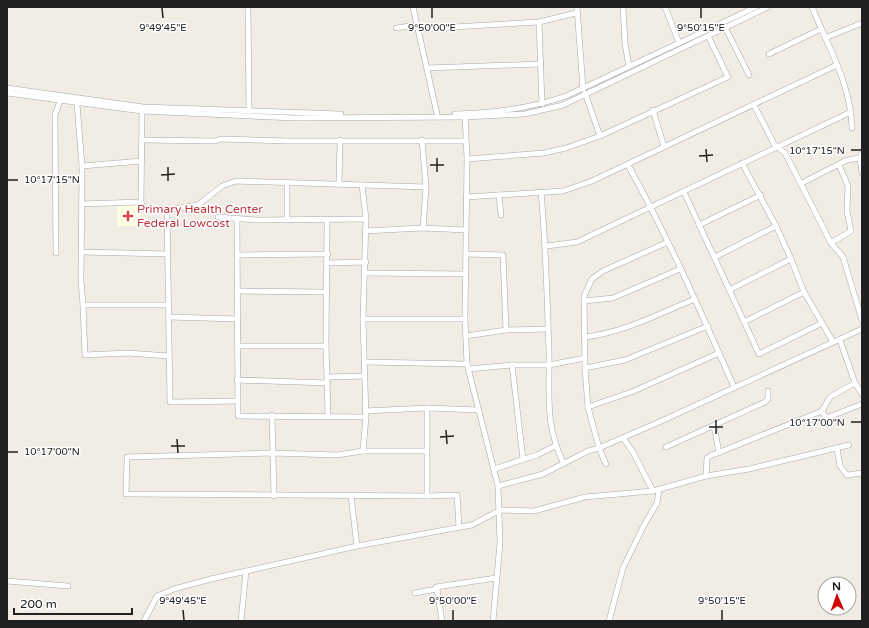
<svg xmlns="http://www.w3.org/2000/svg" width="869" height="628" font-family="'Varela Round',sans-serif">
	<style>
		.education { fill: #feffe0 }
		.lines { fill: none; stroke-linecap: round; stroke-linejoin: round }
		.minor-casing { stroke: #a7a7a7; stroke-width: 6 }
		.minor { stroke: #fff; stroke-width: 5 }
		.ticks { fill: none; stroke: #202020; stroke-width: 1.5 }
		.health-dot { fill: #e0444e; stroke: #fff; stroke-width: 1.5 }
		.labels { text-anchor: middle; dominant-baseline: central; stroke-width: 3; stroke-linejoin: round; paint-order: stroke }
		.health-label { font-size: 12px; fill: #be3a42; stroke: #fff; text-anchor: start }
		.ticks-label { font-size: 10px; text-anchor: middle; fill: #202020; stroke: #fff; stroke-width: 3; stroke-linejoin: round; paint-order: stroke }
	</style>
	<rect width="100%" height="100%" fill="#f1ede5"/>
	<!-- education -->
	<polygon class="education" points="140,205 140,226 118,226 117,206"/>
	<g class="lines">
		<!-- minor casing -->
		<g class="minor-casing">
			<g id="minor">
				<polyline points="248,7 249,111"/>
				<polyline points="413,7 437,114"/>
				<polyline points="577,7 583,89"/>
				<polyline points="623,7 625,43 629,67"/>
				<polyline points="665,7 679,43"/>
				<path d="M812 7C828 46 851 85 852 128"/>
				<polyline points="539,22 542,104"/>
				<polyline points="725,27 749,75"/>
				<polyline points="396,28 417,25 418,29 539,22 576,13"/>
				<polyline points="825,38 862,23"/>
				<polyline points="769,54 821,29"/>
				<polyline points="427,68 541,64"/>
				<polyline points="7,88 143,107 341,114"/>
				<polyline points="7,93 142,111 294,118 465,117 525,114 563,105 768,7"/>
				<polyline points="585,93 600,136"/>
				<polyline points="77,104 82,166 81,280 83,305 168,305"/>
				<polyline points="754,105 774,144 785,153 831,243 843,257 862,320"/>
				<polyline points="653,110 664,147"/>
				<polyline points="142,111 141,202 144,209 167,210 198,205 222,186 236,181 426,187"/>
				<path d="M455 114C493 113 529 109 566 96L756 7"/>
				<polyline points="465,114 467,159 465,319 467,364 498,486 500,543 493,621"/>
				<polyline points="142,140 215,141 221,139 288,141 466,141"/>
				<polyline points="422,140 426,187 423,228"/>
				<polyline points="862,153 860,158 862,173"/>
				<polyline points="467,159 544,153 566,148 600,136 728,77 708,36"/>
				<polyline points="742,163 776,226 791,259 804,292 833,342"/>
				<path d="M628 165C668 237 701 312 734 387"/>
				<polyline points="82,166 142,161"/>
				<polyline points="287,183 287,219"/>
				<polyline points="802,183 847,160 860,158"/>
				<polyline points="339,184 340,140"/>
				<polyline points="362,185 366,219 363,319 366,417 363,451"/>
				<path d="M541 192C546 245 547 297 549 351 550 394 544 424 564 464"/>
				<polyline points="684,192 759,354 822,323"/>
				<polyline points="499,195 501,215"/>
				<polyline points="466,197 563,191 592,181 837,65"/>
				<polyline points="81,204 141,202"/>
				<polyline points="167,210 170,402 238,401"/>
				<polyline points="218,217 256,220 366,219"/>
				<polyline points="237,219 238,416 366,417"/>
				<polyline points="327,219 326,346 328,416"/>
				<polyline points="699,225 761,195"/>
				<polyline points="365,231 423,228 466,230"/>
				<polyline points="831,243 851,231 847,211 848,186 839,165"/>
				<polyline points="547,246 577,242 851,112"/>
				<polyline points="81,252 168,254"/>
				<polyline points="56,253 55,115 60,101"/>
				<polyline points="466,254 503,255 506,330"/>
				<polyline points="238,255 328,254"/>
				<polyline points="715,257 776,226"/>
				<polyline points="327,263 366,262"/>
				<polyline points="365,273 466,274"/>
				<polyline points="729,290 791,259"/>
				<polyline points="239,291 327,292"/>
				<polyline points="584,301 613,298 680,269"/>
				<polyline points="83,305 85,355 128,353 169,356"/>
				<polyline points="169,317 237,319"/>
				<polyline points="363,319 465,319"/>
				<polyline points="744,322 804,292"/>
				<polyline points="466,336 506,330 548,329"/>
				<path d="M585 337C623 333 660 313 695 299"/>
				<polyline points="840,340 855,383 862,394"/>
				<polyline points="238,346 326,346"/>
				<polyline points="365,362 467,364"/>
				<polyline points="512,365 523,459"/>
				<polyline points="585,368 625,360 708,326"/>
				<polyline points="468,369 512,365 549,365 585,358"/>
				<polyline points="328,377 365,376"/>
				<polyline points="237,380 328,383"/>
				<polyline points="588,407 634,391 719,353"/>
				<polyline points="427,408 427,496"/>
				<polyline points="365,411 427,408 479,410"/>
				<polyline points="822,411 826,418 862,404"/>
				<polyline points="272,415 274,496"/>
				<polyline points="714,426 719,453"/>
				<polyline points="623,438 633,452 653,491"/>
				<polyline points="666,447 765,402 768,399 768,391"/>
				<polyline points="837,448 840,466 847,475 862,473"/>
				<polyline points="426,451 363,451 337,455 272,453 127,457 126,494 427,496 457,495 459,527"/>
				<polyline points="606,464 599,448 588,407 585,368 584,296 592,279 603,271 668,242"/>
				<polyline points="494,469 537,455 555,446"/>
				<polyline points="706,476 707,458 710,456 822,411 830,397 855,383"/>
				<polyline points="498,486 543,474 588,451 599,448 657,423 862,329"/>
				<polyline points="351,496 357,546"/>
				<polyline points="7,581 68,586"/>
				<polyline points="437,589 442,621"/>
				<polyline points="415,593 437,589 436,587 496,578"/>
				<polyline points="144,621 157,596 174,589 211,579 357,546 472,525 500,510 534,511 585,497 653,491 706,476 749,469 849,445"/>
				<polyline points="241,621 246,571"/>
				<polyline points="609,621 623,568 643,527 657,503 659,490"/>
			</g>
		</g>
		<!-- minor -->
		<use href="#minor" class="minor"/>
	</g>
	<!-- ticks -->
	<path class="ticks" d="M162 8 163 18M432 8V18M701 8V18M706 149 707 162M851 150H861M699 156 713 155M437 158V172M430 165H444M168 167V181M161 175 175 174M8 180H18M716 420V434M851 422H861M709 427H723M446 430 447 444M440 437 454 436M177 439 178 453M171 446H185M8 452H18M183 610 184 620M453 610V620M722 610V620"/>
	<!-- markers -->
	<path class="health-dot" d="M126 210h4v4h4v4h-4v4h-4v-4h-4v-4h4z"/>
	<g class="labels">
		<!-- health labels -->
		<g class="health-label">
			<text x="137" y="209">Primary Health Center<tspan x="137" dy="14">Federal Lowcost</tspan></text>
		</g>
	</g>
	<g class="ticks-label">
		<text x="163" y="31">9°49'45"E</text>
		<text x="432" y="31">9°50'00"E</text>
		<text x="701" y="31">9°50'15"E</text>
		<text x="817" y="154">10°17'15"N</text>
		<text x="52" y="183">10°17'15"N</text>
		<text x="817" y="426">10°17'00"N</text>
		<text x="52" y="455">10°17'00"N</text>
		<text x="183" y="604">9°49'45"E</text>
		<text x="453" y="604">9°50'00"E</text>
		<text x="722" y="604">9°50'15"E</text>
	</g>
	<!-- border -->
	<rect width="869" height="628" fill="none" stroke="#202020" stroke-width="16"/>
	<!-- north arrow -->
	<g transform="translate(837 596) rotate(358)"><circle r="19" fill="#ffffff" stroke="#a6a6a6"/>
	<path d="M0-3L7 15L0 10L-7 15Z" fill="#cf0500"/>
	<text y="-6" font-size="11" font-weight="bold" text-anchor="middle" fill="#202020">N</text>
	</g>
	<!-- scale -->
	<path d="M14 608v6h118v-6" fill="none" stroke="#202020" stroke-width="2"/>
	<text x="20" y="608" font-size="12" fill="#202020" stroke="#ffffff" stroke-width="3" paint-order="stroke">200 m</text>
</svg>
